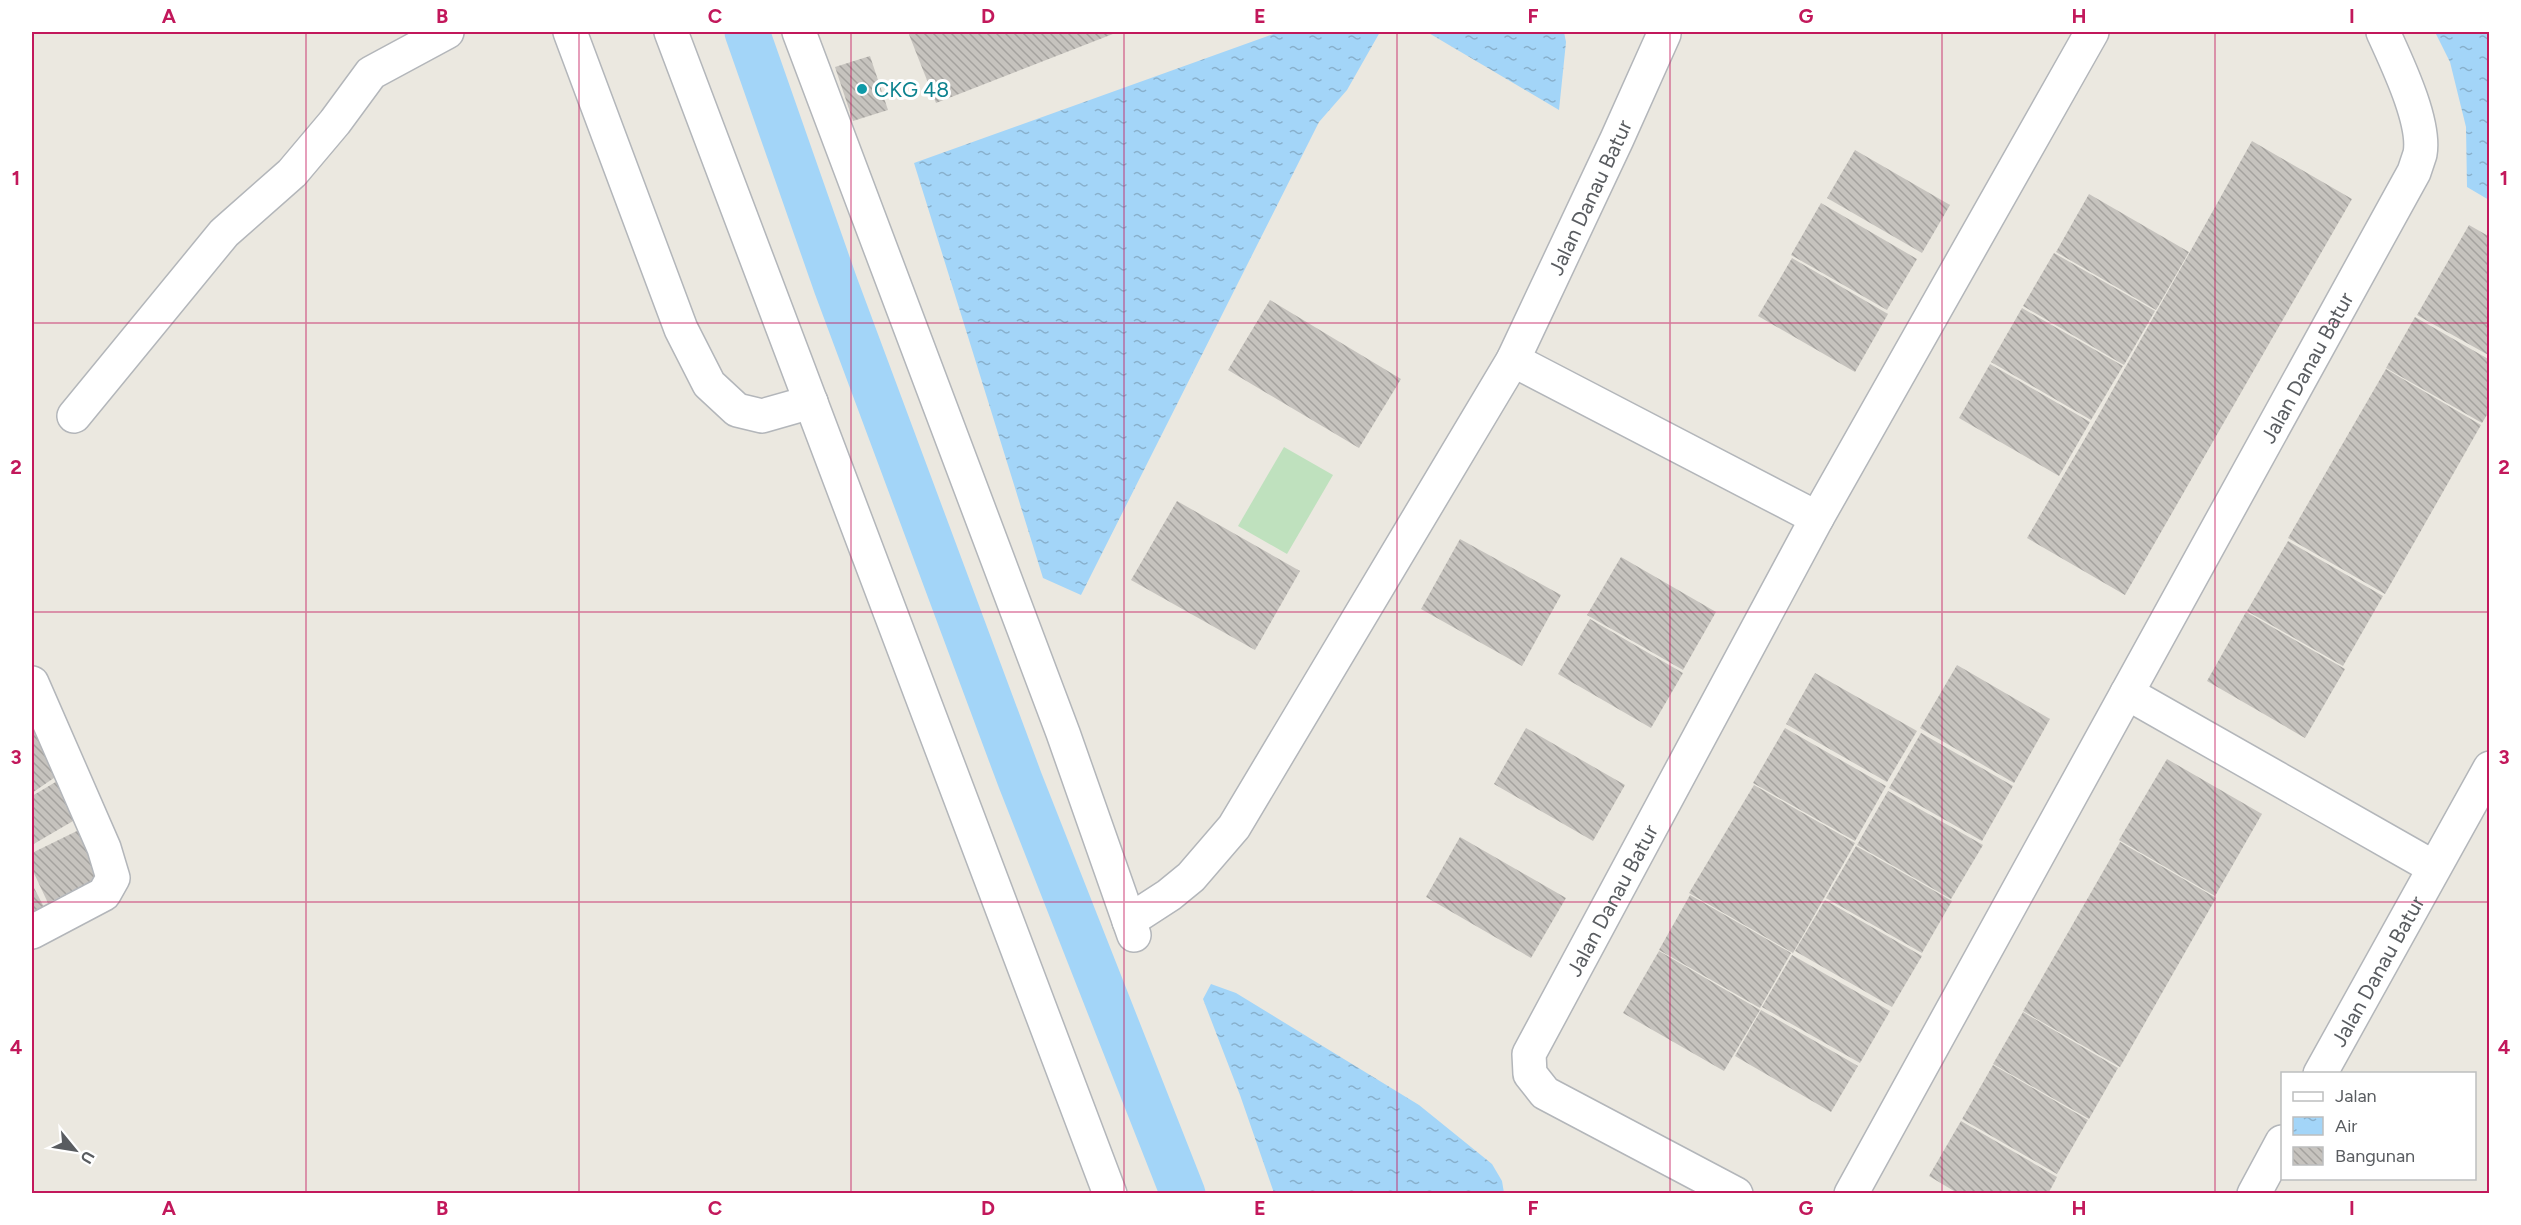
<svg xmlns="http://www.w3.org/2000/svg" width="2521" height="1225" font-family="Figtree,sans-serif">
	<style>
		.pitch { fill: #bfe1be }
		.water { fill: url(#water-ripples) }
		.lines { fill: none; stroke-linecap: round; stroke-linejoin: round }
		.canal { stroke: #a3d5f8; stroke-width: 45 }
		.building { fill: url(#building-back-hatch) }
		.minor-casing { stroke: #b3b6ba; stroke-width: 36 }
		.minor { stroke: #fff; stroke-width: 33 }
		.grid { fill: none; stroke: #c2185b; stroke-width: 1.5; stroke-opacity: 0.55 }
		.culture-dot { fill: #0f9aa8; stroke: #fff; stroke-width: 2 }
		.labels { text-anchor: middle; dominant-baseline: central; stroke-width: 6; stroke-linejoin: round; paint-order: stroke }
		.culture-label { font-size: 21px; fill: #0d838f; stroke: #fff; text-anchor: start }
		.street-label { font-size: 21px; fill: #595c60; stroke: #fff }
		.neatline { fill: none; stroke: #c2185b; stroke-width: 2 }
		.grid-label { font-size: 20px; text-anchor: middle; font-weight: bold; fill: #c2185b }
	</style>
	<defs>
		<pattern id="water-ripples" width="26" height="14" patternUnits="userSpaceOnUse" patternTransform="scale(1.5)"><rect width="26" height="14" fill="#a3d5f8"/><path d="M2 4q2-2 4 0t4 0M15 11q2-2 4 0t4 0" fill="none" stroke="#88b0cc"/></pattern>
		<pattern id="building-back-hatch" width="6" height="6" patternUnits="userSpaceOnUse" patternTransform="scale(1.5)"><rect width="6" height="6" fill="#c6c3be"/><path d="M-1 5l2 2M0 0l6 6M5-1l2 2" fill="none" stroke="#a4a29e"/></pattern>
	</defs>
	<rect width="100%" height="100%" fill="#ebe8e0"/>
	<!-- pitch -->
	<polygon class="pitch" points="1284,447 1333,475 1287,554 1238,526"/>
	<!-- water -->
	<g class="water">
		<polygon points="1279,32 1380,32 1347,90 1319,122 1081,595 1043,578 914,163"/>
		<polygon points="1427,32 1564,32 1566,42 1559,110"/>
		<polygon points="2435,32 2489,32 2489,200 2467,187 2466,127 2450,62"/>
		<polygon points="1211,984 1236,993 1419,1105 1492,1164 1502,1181 1504,1193 1274,1193 1240,1095 1203,999"/>
	</g>
	<g class="lines">
		<!-- canal -->
		<polyline class="canal" points="747,32 836,286 1020,780 1183,1194"/>
	</g>
	<!-- building -->
	<g class="building">
		<polygon points="908,32 1118,32 936,103"/>
		<polygon points="870,56 888,110 853,121 835,67"/>
		<polygon points="2252,141 2352,199 2125,595 2027,538 2097,418"/>
		<polygon points="1855,150 1950,205 1922,253 1827,198"/>
		<polygon points="2089,194 2189,252 2156,310 2056,252"/>
		<polygon points="1821,203 1917,259 1887,310 1791,255"/>
		<polygon points="2469,225 2490,237 2490,356 2417,315"/>
		<polygon points="2054,253 2155,311 2124,365 2023,306"/>
		<polygon points="1792,258 1888,314 1855,372 1758,316"/>
		<polygon points="1270,300 1401,379 1359,448 1228,370"/>
		<polygon points="2022,308 2123,366 2091,420 1991,362"/>
		<polygon points="2415,317 2490,360 2490,410 2482,423 2386,368"/>
		<polygon points="1990,364 2090,422 2059,476 1959,418"/>
		<polygon points="2386,369 2481,425 2385,594 2288,538"/>
		<polygon points="1177,501 1300,571 1255,650 1131,580"/>
		<polygon points="1460,539 1561,595 1522,666 1421,609"/>
		<polygon points="2288,541 2383,596 2343,666 2247,611"/>
		<polygon points="1621,557 1716,612 1683,670 1587,615"/>
		<polygon points="2246,612 2345,669 2305,738 2207,681"/>
		<polygon points="1590,619 1683,673 1651,728 1558,674"/>
		<polygon points="1957,665 2050,719 2014,783 1920,728"/>
		<polygon points="1815,673 1917,731 1887,782 1786,724"/>
		<polygon points="37,722 67,769 32,793 32,725"/>
		<polygon points="1526,728 1625,785 1593,841 1494,784"/>
		<polygon points="1785,728 1886,786 1855,841 1753,783"/>
		<polygon points="1921,733 2013,786 1982,841 1889,788"/>
		<polygon points="2167,759 2262,814 2215,896 2119,840"/>
		<polygon points="64,777 85,814 32,845 32,796"/>
		<polygon points="1754,785 1855,843 1793,953 1689,893"/>
		<polygon points="1888,791 1983,845 1951,899 1857,845"/>
		<polygon points="85,827 108,873 48,903 32,869 32,853"/>
		<polygon points="1460,837 1566,898 1531,958 1426,897"/>
		<polygon points="2120,842 2216,898 2120,1067 2023,1011"/>
		<polygon points="1856,846 1952,901 1922,953 1826,898"/>
		<polygon points="32,884 46,911 32,919"/>
		<polygon points="1690,895 1791,953 1760,1008 1659,950"/>
		<polygon points="1825,900 1922,956 1892,1007 1795,951"/>
		<polygon points="1659,951 1760,1010 1724,1071 1623,1013"/>
		<polygon points="1792,955 1890,1011 1860,1063 1762,1007"/>
		<polygon points="1761,1010 1858,1066 1831,1112 1735,1056"/>
		<polygon points="2023,1012 2118,1068 2089,1119 1993,1064"/>
		<polygon points="1993,1065 2088,1120 2057,1174 1962,1119"/>
		<polygon points="1961,1121 2057,1177 2048,1194 1959,1194 1929,1176"/>
	</g>
	<g class="lines">
		<!-- minor casing -->
		<g class="minor-casing">
			<g id="minor">
				<polyline points="570,32 681,329 709,384 737,410 762,416 811,402"/>
				<polyline points="671,32 1110,1194"/>
				<polyline points="799,32 1063,733 1134,935"/>
				<polyline points="1513,360 1817,518"/>
				<polyline points="74,416 224,233 292,173 335,122 371,73 447,32"/>
				<polyline points="32,683 104,848 113,878 104,894 32,932"/>
				<polyline points="2127,693 2433,867"/>
				<path id="s1" d="M1129 921 1169 895 1191 877 1234 827 1513 360 1617 139 1664 34"/>
				<path id="s2" d="M2320 1074 2490 768"/>
				<path id="s3" d="M1736 1194 1545 1093 1530 1074 1529 1054 1817 518 2092 32"/>
				<path id="s4" d="M1851 1194 2414 172C2416 166 2418 160 2420 154 2426 122 2396 61 2383 32"/>
				<polyline points="2254,1194 2282,1142"/>
			</g>
		</g>
		<!-- minor -->
		<use href="#minor" class="minor"/>
	</g>
	<!-- grid -->
	<path class="grid" d="M306 32V1194M579 32V1194M851 32V1194M1124 32V1194M1397 32V1194M1670 32V1194M1942 32V1194M2215 32V1194M32 323H2490M32 612H2490M32 902H2490"/>
	<!-- markers -->
	<circle class="culture-dot" cx="862" cy="89" r="6"/>
	<g class="labels">
		<!-- culture labels -->
		<g class="culture-label">
			<text x="874" y="89">CKG 48</text>
		</g>
		<!-- street labels -->
		<g class="street-label">
			<text stroke="none"><textPath href="#s1" startOffset="866">Jalan Danau Batur</textPath></text>
			<text stroke="none"><textPath href="#s4" startOffset="944">Jalan Danau Batur</textPath></text>
			<text stroke="none"><textPath href="#s3" startOffset="435">Jalan Danau Batur</textPath></text>
			<text stroke="none"><textPath href="#s2" startOffset="118">Jalan Danau Batur</textPath></text>
		</g>
	</g>
	<!-- border -->
	<rect width="2521" height="1225" fill="none" stroke="#ffffff" stroke-width="66"/>
	<!-- legend -->
	<rect x="2281" y="1072" width="195" height="108" fill="#ffffff" stroke="#bdbebf" stroke-width="1.5"/>
	<rect x="2293" y="1092" width="30" height="9" fill="#ffffff" stroke="#bdbebf" stroke-width="1.5"/>
	<text x="2335" y="1102" font-size="18" fill="#595c60">Jalan</text>
	<rect x="2293" y="1117" width="30" height="18" fill="url(#water-ripples)" stroke="#bdbebf" stroke-width="1.5"/>
	<text x="2335" y="1132" font-size="18" fill="#595c60">Air</text>
	<rect x="2293" y="1147" width="30" height="18" fill="url(#building-back-hatch)" stroke="#bdbebf" stroke-width="1.5"/>
	<text x="2335" y="1162" font-size="18" fill="#595c60">Bangunan</text>
	<!-- north arrow -->
	<g transform="translate(75 1150) rotate(120)" stroke="#ffffff" stroke-width="4.5" paint-order="stroke">
	<path d="M0-4.5L10 22L0 15L-10 22Z" fill="#595c60"/>
	<text y="-9" font-size="16" font-weight="bold" text-anchor="middle" fill="#595c60">U</text>
	</g>
	<rect x="33" y="33" width="2455" height="1159" class="neatline"/>
	<g class="grid-label">
		<text x="169" y="23">A</text>
		<text x="442" y="23">B</text>
		<text x="715" y="23">C</text>
		<text x="988" y="23">D</text>
		<text x="1260" y="23">E</text>
		<text x="1533" y="23">F</text>
		<text x="1806" y="23">G</text>
		<text x="2079" y="23">H</text>
		<text x="2352" y="23">I</text>
		<text x="16" y="185">1</text>
		<text x="2504" y="185">1</text>
		<text x="16" y="474">2</text>
		<text x="2504" y="474">2</text>
		<text x="16" y="764">3</text>
		<text x="2504" y="764">3</text>
		<text x="16" y="1054">4</text>
		<text x="2504" y="1054">4</text>
		<text x="169" y="1215">A</text>
		<text x="442" y="1215">B</text>
		<text x="715" y="1215">C</text>
		<text x="988" y="1215">D</text>
		<text x="1260" y="1215">E</text>
		<text x="1533" y="1215">F</text>
		<text x="1806" y="1215">G</text>
		<text x="2079" y="1215">H</text>
		<text x="2352" y="1215">I</text>
	</g>
</svg>
